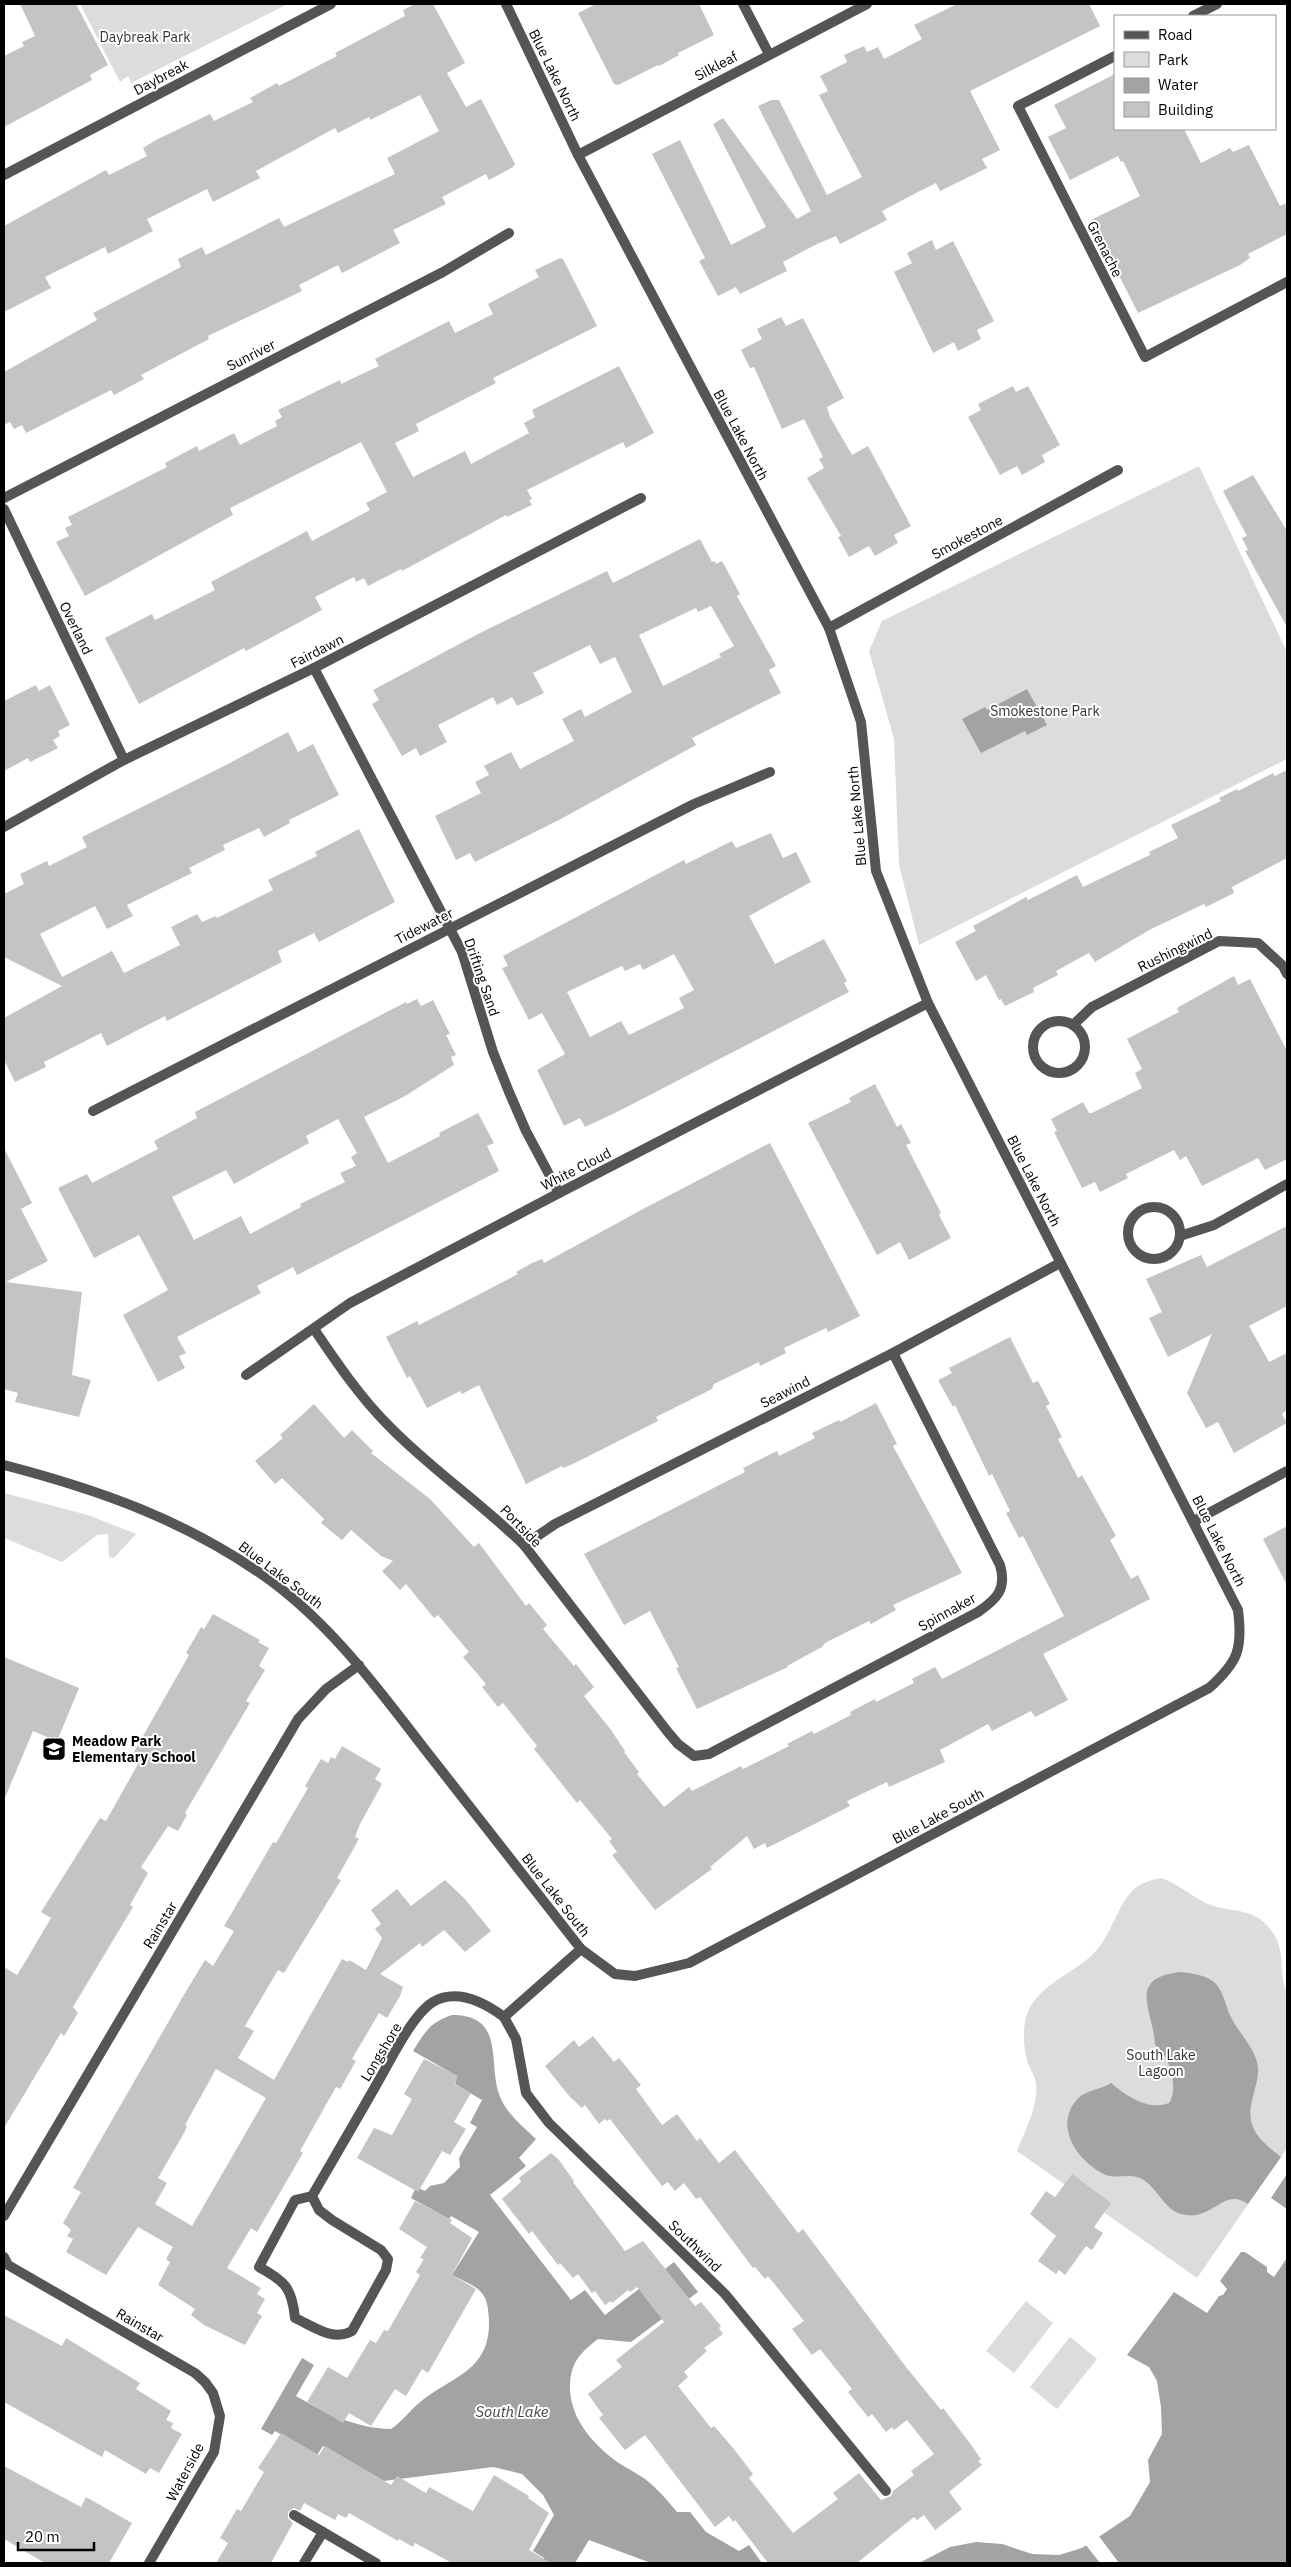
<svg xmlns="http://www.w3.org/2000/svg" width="1291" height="2567" font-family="'IBM Plex Sans',sans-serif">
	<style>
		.green { fill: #dcdcdc }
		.water { fill: #a3a3a3 }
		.pier { fill: #fff }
		.building { fill: #c4c4c4; fill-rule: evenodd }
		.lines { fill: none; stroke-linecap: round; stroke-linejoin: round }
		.minor { stroke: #555; stroke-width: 10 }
		.tertiary { stroke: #555; stroke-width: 10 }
		.labels { text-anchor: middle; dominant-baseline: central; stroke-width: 4; stroke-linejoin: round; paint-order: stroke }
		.park-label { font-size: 14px; fill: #333; stroke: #fff }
		.street-label { font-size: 14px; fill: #000; stroke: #fff }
		.poi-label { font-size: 14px; font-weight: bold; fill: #000; stroke: #fff; text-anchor: start }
		.water-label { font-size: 15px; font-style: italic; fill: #444; stroke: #fff }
	</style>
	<rect width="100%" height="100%" fill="#fff"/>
	<!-- green -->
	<g class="green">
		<polygon points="80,4 288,4 131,83 128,76 120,82"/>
		<polygon points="1199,466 1287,652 1287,759 919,945 899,865 894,739 869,651 882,621"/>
		<polygon points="4,1493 88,1515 136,1534 114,1558 109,1557 108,1534 97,1535 62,1562 4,1538"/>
		<path d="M1162 1878C1177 1884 1188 1893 1202 1901 1228 1916 1255 1902 1275 1936 1285 1954 1279 1976 1287 1992V2148L1197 2278 1017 2151C1025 2130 1039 2106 1036 2082 1034 2074 1029 2068 1027 2060 1024 2049 1023 2034 1025 2022 1032 1985 1073 1976 1096 1951 1112 1933 1117 1906 1134 1889 1143 1882 1151 1880 1162 1878Z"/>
		<polygon points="1026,2301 1053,2323 1014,2373 986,2351"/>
		<polygon points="1070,2337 1097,2359 1057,2409 1030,2387"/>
	</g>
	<!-- water -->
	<g class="water">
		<polygon points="1027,689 1047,725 1027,735 1025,731 981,753 962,719 985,707 987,710"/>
		<path d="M1181 1972C1191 1973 1203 1975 1211 1980 1223 1987 1225 2005 1231 2017 1239 2034 1255 2047 1258 2067 1259 2077 1255 2087 1253 2097 1244 2127 1259 2140 1281 2157L1248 2204C1224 2187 1214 2219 1186 2215 1164 2213 1158 2186 1140 2178 1129 2173 1117 2179 1106 2175 1080 2164 1054 2129 1075 2102 1084 2089 1099 2091 1111 2083 1127 2096 1147 2111 1169 2103 1179 2089 1170 2055 1155 2045 1154 2011 1125 1978 1181 1972Z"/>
		<path d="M452 2015C505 2015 488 2061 499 2094 505 2112 522 2126 536 2139L519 2158 526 2166 490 2195 571 2300 585 2290 605 2315 674 2262 698 2292 631 2342 598 2339C580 2353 571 2362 570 2385 569 2419 595 2447 622 2465 630 2470 638 2474 645 2479 658 2489 667 2500 677 2512H690L706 2532 739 2551 749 2545 762 2563H651L589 2540 575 2563H540L544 2558 533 2551 554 2515 543 2495 522 2474 493 2467 384 2481 323 2446 317 2455 275 2431 272 2435 261 2429 302 2358 314 2365 296 2396C327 2414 355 2428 391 2429 402 2422 409 2411 419 2403 451 2376 490 2372 489 2321 488 2289 479 2289 452 2275L479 2232 451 2216 449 2219 411 2198 416 2187 425 2191 430 2186 444 2183 460 2167 459 2158 477 2127 470 2123 482 2100 455 2084 457 2076 413 2051C425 2032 430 2022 452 2015Z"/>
		<polygon points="1287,2174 1287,2209 1271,2198"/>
		<polygon points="1241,2252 1245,2252 1267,2267 1267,2272 1274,2277 1287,2258 1287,2563 919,2563 950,2547 976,2542 1002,2544 1032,2554 1059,2555 1082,2548 1130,2516 1150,2482 1148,2460 1162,2434 1161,2407 1157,2381 1149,2367 1127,2355 1174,2292 1207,2313 1219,2296 1223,2295 1227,2289 1220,2281"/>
	</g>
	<!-- pier -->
	<polygon class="pier" points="1098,2535 1119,2563 1100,2563 1085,2544"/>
	<!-- building -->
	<g class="building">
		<polygon points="20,4 76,4 108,65 90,75 92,80 4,127 4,56 24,46 22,42 35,36"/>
		<polygon points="415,4 433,4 465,63 447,73 466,107 481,99 515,164 513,167 489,180 486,174 442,197 446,204 393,230 400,243 342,273 338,265 299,285 302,291 208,336 209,339 141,375 144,379 114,395 111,390 26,433 22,425 14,429 10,422 4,425 4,372 97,320 93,313 181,267 178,259 202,247 206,255 279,218 284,227 395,174 387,158 439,131 420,95 370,120 369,117 338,133 335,128 256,171 260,178 213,202 207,189 147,219 153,231 108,254 105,247 45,277 51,288 4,312 4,226 106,170 109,175 147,156 143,148 156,140 210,114 214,121 253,102 250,98 277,83 279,86 337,56 335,53 405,16 403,10"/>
		<polygon points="596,4 699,4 714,35 678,53 679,55 659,66 658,65 618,85 614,84 578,13"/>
		<polygon points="957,4 1089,4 1100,26 970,91 1000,150 982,159 987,168 940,191 936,183 918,192 882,211 887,220 840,244 836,236 817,244 783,262 787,271 740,294 736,287 718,296 699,261 705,258 652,154 680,140 731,245 766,227 713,124 723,118 797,219 811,211 758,106 771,100 779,100 827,195 862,177 819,95 828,91 820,76 847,62 844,55 864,46 867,52 878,47 884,59 922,39 914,25"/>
		<polygon points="1115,74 1115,129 1184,129 1201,163 1230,148 1233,152 1249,145 1280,206 1287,203 1287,234 1248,254 1250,258 1240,265 1138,313 1091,220 1140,196 1123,161 1121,162 1118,156 1070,180 1048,137 1066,128 1054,105"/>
		<polygon points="932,240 936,250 953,241 994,321 977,330 981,339 958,351 954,342 933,353 894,272 912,263 907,253"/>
		<polygon points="560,258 563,259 597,326 493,378 496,383 416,424 419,431 395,443 413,477 465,451 471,464 529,433 524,423 535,417 532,410 619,366 654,433 626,448 623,442 527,490 532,499 529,500 532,505 507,517 506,515 402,571 401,569 368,586 364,578 356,582 354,577 315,597 322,610 246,651 244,648 139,704 105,638 152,614 155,620 215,590 211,582 307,531 312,541 370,510 366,503 387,492 361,442 230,508 233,515 85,596 56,542 69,536 65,528 72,525 68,517 167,467 165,463 197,446 199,451 234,433 240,445 277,426 275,421 282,417 278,410 340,380 341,384 379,366 375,359 449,321 455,333 493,314 488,304 539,277 535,270"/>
		<polygon points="781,317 786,326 803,318 844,398 827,407 830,417 852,455 868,446 911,526 894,535 898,543 875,556 869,546 849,557 838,537 841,536 807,478 824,468 819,459 823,457 804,419 782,429 754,367 750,368 741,350 762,339 757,329"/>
		<polygon points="1013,386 1016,392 1028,386 1060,445 1042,455 1045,462 1022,475 1017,466 1000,475 968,417 981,410 978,404"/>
		<polygon points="1253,475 1287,531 1287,627 1245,551 1248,550 1242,538 1247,536 1223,491"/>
		<path d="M700 539 712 562 715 561 716 564 722 561 740 594 737 596 776 666 769 670 781 693 692 738 696 745 559 820 475 862 470 853 456 860 435 816 481 793 475 782 489 775 484 766 511 752 520 769 574 741 562 719 581 709 585 717 632 692 615 657 600 664 590 645 533 673 544 693 517 706 512 697 497 705 493 697 438 725 447 742 420 756 416 748 402 756 372 704 379 700 373 690 478 634 607 571 613 583ZM711 606 734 646 719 654 721 657 663 686 639 635 696 608 698 612Z"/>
		<polygon points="36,685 39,691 50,685 70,725 58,731 60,736 53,740 58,748 30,762 28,758 4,771 4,701"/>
		<polygon points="288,732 298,752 313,744 339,795 289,820 290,823 264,837 259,828 223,845 225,850 189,868 192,873 127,905 133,916 107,929 95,906 40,934 62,977 112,951 124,973 180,945 171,927 197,914 202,922 216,916 217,918 273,890 268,880 317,856 315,852 359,829 395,902 319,942 314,933 278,951 282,962 167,1021 165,1016 107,1046 101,1033 44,1062 46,1067 15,1082 4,1060 4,1018 62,986 4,957 4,894 24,884 20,874 47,861 49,866 87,847 82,837 226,765"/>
		<polygon points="1287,770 1287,858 1232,887 1234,893 1206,907 1204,904 1151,929 1095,962 1089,953 1056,971 1058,975 1033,988 1034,992 1005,1006 1001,999 999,1000 986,975 976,981 955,942 976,931 973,926 1026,897 1028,900 1077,875 1083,887 1150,855 1149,852 1178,838 1171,825 1221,801 1219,798 1237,789 1238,791 1273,773 1275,776"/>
		<path d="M771 833 783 858 796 852 811 882 749 916 775 964 824 939 847 981 844 983 849 992 615 1113 585 1127 580 1118 564 1126 537 1070 565 1054 542 1013 529 1020 502 968 508 966 503 956 684 860 686 864 732 841 736 848ZM674 954 694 990 679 998 684 1008 629 1035 621 1021 590 1037 567 992 622 966 625 971 640 964 643 970Z"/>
		<polygon points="1234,976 1238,985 1250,979 1287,1051 1287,1159 1265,1170 1258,1158 1202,1186 1186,1156 1180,1160 1174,1150 1126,1174 1128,1178 1100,1192 1095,1182 1082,1188 1054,1132 1057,1131 1051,1119 1083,1102 1089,1113 1092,1113 1142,1088 1135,1073 1142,1069 1127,1039 1179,1012 1177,1008"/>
		<path d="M417 999 421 1006 433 1000 450 1034 446 1035 456 1055 451 1057 454 1065 405 1096 364 1117 388 1163 440 1136 439 1133 478 1113 494 1143 487 1146 499 1171 297 1275 293 1267 257 1286 261 1293 177 1337 186 1353 179 1356 185 1368 158 1382 123 1315 168 1290 139 1235 94 1258 58 1188 87 1174 92 1183 158 1149 154 1141 197 1118 195 1112 406 1002 407 1004ZM338 1119 357 1153 351 1157 356 1166 340 1173 345 1182 300 1204 301 1207 250 1234 241 1216 194 1240 172 1197 226 1170 234 1184 309 1143 306 1136Z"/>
		<polygon points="875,1084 897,1127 901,1124 911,1143 906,1145 941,1213 939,1215 951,1238 909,1260 900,1242 877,1255 808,1123 851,1102 849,1098"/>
		<polygon points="770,1143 860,1316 828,1332 826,1328 784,1348 786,1353 760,1366 759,1362 714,1384 712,1389 656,1417 658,1421 573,1464 563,1468 562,1466 526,1484 479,1385 462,1394 460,1391 427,1408 410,1376 407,1378 386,1337 417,1321 419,1325 476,1296 518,1274 516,1272 532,1263 542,1259 544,1263 645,1208"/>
		<polygon points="4,1148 32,1203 21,1209 48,1261 6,1282 82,1292 72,1375 91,1380 79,1417 15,1402 18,1393 4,1389"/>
		<polygon points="1287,1226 1287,1306 1249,1326 1269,1362 1287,1353 1287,1410 1282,1414 1287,1423 1234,1453 1218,1422 1206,1428 1187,1393 1212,1334 1168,1357 1149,1318 1162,1312 1146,1279 1201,1255 1207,1267"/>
		<polygon points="1010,1337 1033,1383 1038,1381 1050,1404 1046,1406 1062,1437 1058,1439 1078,1478 1082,1475 1116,1536 1110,1540 1131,1579 1138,1575 1150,1599 1043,1654 1068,1700 1035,1717 1031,1711 992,1731 988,1724 940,1750 945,1762 889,1787 887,1782 847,1801 850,1806 767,1848 765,1843 754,1849 747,1836 710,1867 712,1869 655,1910 612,1855 617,1852 609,1841 612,1839 580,1800 577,1803 534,1749 537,1746 503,1703 498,1707 482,1687 486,1684 463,1657 469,1652 438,1615 434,1618 406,1584 400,1590 382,1571 393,1561 381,1556 351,1530 342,1540 321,1523 324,1519 282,1478 275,1484 255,1461 283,1438 280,1435 314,1404 344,1438 352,1430 373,1451 371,1453 430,1499 474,1547 479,1543 526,1606 529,1603 547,1625 543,1629 574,1666 576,1664 594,1687 584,1696 611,1730 625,1751 624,1752 639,1772 637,1774 664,1807 689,1787 692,1791 741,1766 743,1769 789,1746 787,1744 812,1731 814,1734 851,1715 850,1712 875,1699 876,1702 914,1683 912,1679 935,1667 942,1679 1064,1616 1023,1536 1019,1538 1006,1513 1010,1511 992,1474 989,1476 955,1405 953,1407 938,1380 952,1373 949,1368"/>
		<polygon points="876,1403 897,1444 893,1446 962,1573 893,1605 896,1610 871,1624 869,1621 825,1643 822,1647 787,1666 788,1667 697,1709 676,1668 679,1667 650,1611 624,1625 584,1554 745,1472 743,1468 777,1451 779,1456 815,1438 812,1433 839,1420 840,1422"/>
		<polygon points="1287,1526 1287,1585 1263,1539"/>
		<polygon points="213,1614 260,1640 258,1642 269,1648 259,1666 265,1670 246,1701 250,1703 185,1813 187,1815 178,1831 168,1826 141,1867 148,1873 130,1905 133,1907 73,2007 78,2013 64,2036 61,2033 4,2128 4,1967 17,1975 28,1957 51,1918 41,1912 100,1818 106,1821 138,1764 130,1759 189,1655 186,1653 201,1627 204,1629"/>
		<polygon points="4,1657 79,1688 57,1741 33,1731 4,1800"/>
		<path d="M342 1746 381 1769 375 1779 382 1784 360 1824 355 1837 359 1839 337 1878 341 1880 284 1973 278 1970 245 2026 254 2031 238 2058 274 2080 342 1959 348 1962 349 1960 366 1970 382 1938 375 1929 381 1924 371 1910 397 1889 411 1906 445 1880 464 1898 491 1931 465 1952 444 1930 422 1947 420 1943 380 1974 403 1987 400 1996 387 2018 379 2013 352 2059 356 2061 340 2089 336 2087 300 2151 303 2153 257 2232 251 2228 227 2268 261 2288 257 2294 265 2299 257 2313 262 2316 245 2345 204 2325 191 2315 195 2309 158 2285 170 2262 166 2259 173 2247 138 2227 106 2275 66 2252 73 2239 67 2236 71 2230 63 2223 81 2192 73 2188 185 1993 205 1960 213 1966 234 1931 224 1926 244 1892 273 1842 276 1843 308 1788 305 1786 321 1759 328 1763 331 1757 335 1759ZM216 2069 266 2098 192 2226 155 2204 167 2183 158 2178 184 2133 187 2126 185 2125Z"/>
		<polygon points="593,2036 614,2062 619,2058 641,2085 636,2089 662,2125 677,2114 697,2141 700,2138 719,2163 735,2150 798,2233 803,2229 906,2367 941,2410 943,2408 969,2442 981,2459 978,2461 982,2465 949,2492 962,2509 935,2530 924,2515 917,2520 914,2517 857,2563 768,2563 735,2520 733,2522 729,2516 715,2527 645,2435 625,2450 599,2418 603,2415 588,2394 622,2367 616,2360 664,2322 637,2287 630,2292 628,2290 612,2303 611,2301 605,2305 595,2291 592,2293 578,2274 573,2278 560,2263 558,2265 532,2231 529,2234 502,2199 521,2182 519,2178 551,2153 559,2160 574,2181 573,2182 625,2251 643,2241 695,2306 701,2302 721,2326 719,2328 723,2334 704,2348 707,2351 684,2372 688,2377 678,2386 711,2428 714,2426 734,2449 753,2474 749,2478 793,2533 838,2499 833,2493 859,2473 881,2500 891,2496 893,2491 914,2475 911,2471 934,2454 907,2420 894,2430 892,2427 886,2432 872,2414 868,2417 848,2392 852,2389 820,2349 812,2355 792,2329 804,2321 768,2276 765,2279 755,2267 753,2268 700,2197 696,2199 684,2183 675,2191 668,2182 662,2186 610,2119 607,2121 605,2119 599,2124 585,2105 582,2108 570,2097 545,2066 574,2040 579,2047"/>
		<polygon points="424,2059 458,2076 454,2084 471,2093 454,2122 466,2129 450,2155 442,2151 418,2192 357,2158 374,2128 392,2135 412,2099 404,2094"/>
		<polygon points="1072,2174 1111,2203 1094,2227 1103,2233 1092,2250 1086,2246 1065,2275 1059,2270 1056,2274 1038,2261 1056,2236 1030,2214 1046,2191 1055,2197"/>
		<polygon points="415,2201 452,2220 450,2223 472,2238 452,2275 476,2289 428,2373 422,2369 406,2396 395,2389 371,2426 349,2413 343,2423 307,2402 328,2367 347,2378 370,2340 376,2343 384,2330 388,2331 420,2275 416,2272 424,2259 420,2258 427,2247 399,2229"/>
		<polygon points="4,2315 62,2346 66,2338 140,2383 136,2389 171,2411 166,2420 173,2423 171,2428 182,2434 159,2473 150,2468 146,2474 105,2450 102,2457 4,2402"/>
		<polygon points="281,2433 319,2455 325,2446 391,2485 397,2476 426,2493 429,2487 473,2511 494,2475 529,2496 528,2498 549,2513 529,2550 551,2563 452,2563 415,2543 413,2547 399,2539 398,2541 349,2513 346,2518 338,2514 335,2520 304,2503 300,2511 294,2508 288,2512 288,2518 293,2523 271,2563 216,2563 228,2543 220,2538 237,2509 241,2511 264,2472 258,2468"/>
		<polygon points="4,2466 81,2507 86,2497 132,2523 109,2563 45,2563 4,2539"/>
	</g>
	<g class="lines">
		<!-- minor -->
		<g class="minor">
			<polyline points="743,4 769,54"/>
			<polyline points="1193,16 1217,4"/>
			<polyline points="1115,56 1018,106 1145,357 1287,282"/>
			<polyline points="578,155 867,4"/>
			<polyline points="4,175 331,4"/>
			<polyline points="4,498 443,272 509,233"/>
			<polyline points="4,509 124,760"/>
			<polyline points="829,628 1118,470"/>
			<polyline points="314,668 462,952 493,1052 509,1092 526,1131 559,1193"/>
			<polyline points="4,827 124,760 314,668 641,498"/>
			<circle cx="1059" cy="1047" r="26"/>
			<polyline points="1073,1025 1092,1007 1219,941 1258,943 1283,966 1287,974"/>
			<polyline points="93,1111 694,804 770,772"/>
			<circle cx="1154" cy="1233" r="26"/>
			<polyline points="1180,1236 1214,1225 1287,1184"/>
			<path d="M314 1329C337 1363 360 1397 389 1426 431 1469 481 1503 524 1545L667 1731 678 1744 694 1756 709 1754 978 1612C997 1599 1007 1589 1000 1565L893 1353"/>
			<polyline points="246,1375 350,1303 559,1193 928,1003"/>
			<polyline points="1194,1521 1287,1471"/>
			<polyline points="524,1545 555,1524 893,1353 1060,1263"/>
			<polyline points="504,2017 516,2039 526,2093 549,2123 725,2294 886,2491"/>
			<path d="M312 2196 319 2210 332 2220 381 2250 388 2259 386 2270 352 2331C333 2342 313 2326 295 2318 292 2288 285 2281 259 2267L295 2200 312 2196C334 2158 357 2119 379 2080 391 2059 413 2014 433 2002 457 1988 485 2003 504 2017L581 1949"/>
			<polyline points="4,2216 298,1719 326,1689 359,1665"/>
			<polyline points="4,2257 8,2265 195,2373 205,2382 213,2393 220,2416 214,2452 149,2563"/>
			<polyline points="294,2515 376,2563"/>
			<polyline points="304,2563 323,2532"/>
		</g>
		<!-- tertiary -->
		<path class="tertiary" d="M4 1465C100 1490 185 1520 267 1578 332 1625 379 1690 427 1752 478 1818 530 1883 581 1949L615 1974 635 1976 689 1963 1209 1688C1238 1662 1243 1649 1238 1610L928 1003 876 871 861 722 829 628 578 155 506 4"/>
	</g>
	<!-- icons -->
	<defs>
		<g id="school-square" transform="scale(1.25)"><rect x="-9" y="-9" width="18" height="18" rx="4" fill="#000" stroke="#fff"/><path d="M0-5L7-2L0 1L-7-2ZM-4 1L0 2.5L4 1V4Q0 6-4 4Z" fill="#fff"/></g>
	</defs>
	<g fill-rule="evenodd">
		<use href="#school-square" x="54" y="1749"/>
	</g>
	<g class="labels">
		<!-- park labels -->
		<g class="park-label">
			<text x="145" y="37">Daybreak Park</text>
			<text x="1045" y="711">Smokestone Park</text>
			<text x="1161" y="2055">South Lake<tspan x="1161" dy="16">Lagoon</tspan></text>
		</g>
		<!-- street labels -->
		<g class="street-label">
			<text transform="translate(716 66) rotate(-28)">Silkleaf</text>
			<text transform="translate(555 75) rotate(64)">Blue Lake North</text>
			<text transform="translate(161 77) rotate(-28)">Daybreak</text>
			<text transform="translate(1105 249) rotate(63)">Grenache</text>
			<text transform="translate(251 355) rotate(-27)">Sunriver</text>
			<text transform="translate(741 435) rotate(62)">Blue Lake North</text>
			<text transform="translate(967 537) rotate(-28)">Smokestone</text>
			<text transform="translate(76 628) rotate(64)">Overland</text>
			<text transform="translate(317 651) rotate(-27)">Fairdawn</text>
			<text transform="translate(857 816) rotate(-95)">Blue Lake North</text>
			<text transform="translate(424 926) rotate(-27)">Tidewater</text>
			<text transform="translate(1175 950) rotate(-26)">Rushingwind</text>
			<text transform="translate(482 977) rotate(71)">Drifting Sand</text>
			<text transform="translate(576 1169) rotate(-27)">White Cloud</text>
			<text transform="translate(1034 1181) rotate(63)">Blue Lake North</text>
			<text transform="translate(785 1392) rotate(-27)">Seawind</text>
			<text transform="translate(521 1526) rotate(46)">Portside</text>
			<text transform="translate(1219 1541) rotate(63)">Blue Lake North</text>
			<text transform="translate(281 1575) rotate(37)">Blue Lake South</text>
			<text transform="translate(947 1612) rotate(-29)">Spinnaker</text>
			<text transform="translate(938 1816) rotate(-28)">Blue Lake South</text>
			<text transform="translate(556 1895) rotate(52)">Blue Lake South</text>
			<text transform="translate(160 1925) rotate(-59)">Rainstar</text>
			<text transform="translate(381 2052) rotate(-59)">Longshore</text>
			<text transform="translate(695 2246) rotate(44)">Southwind</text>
			<text transform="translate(140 2325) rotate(30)">Rainstar</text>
			<text transform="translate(185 2472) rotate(-62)">Waterside</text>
		</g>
		<!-- poi labels -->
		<g class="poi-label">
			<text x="72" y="1741">Meadow Park<tspan x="72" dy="16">Elementary School</tspan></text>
		</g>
		<!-- water labels -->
		<g class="water-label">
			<text x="512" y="2411">South Lake</text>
		</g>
	</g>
	<!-- border -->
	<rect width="1291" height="2567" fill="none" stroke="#000000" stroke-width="10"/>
	<!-- legend -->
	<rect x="1114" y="15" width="162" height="115" fill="#ffffff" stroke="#999999"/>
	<rect x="1124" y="31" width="25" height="8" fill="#555555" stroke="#999999"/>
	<text x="1158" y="40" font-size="15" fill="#000000">Road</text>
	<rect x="1124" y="52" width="25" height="15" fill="#dcdcdc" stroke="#999999"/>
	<text x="1158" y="65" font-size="15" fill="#000000">Park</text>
	<rect x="1124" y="78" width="25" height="15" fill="#a3a3a3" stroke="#999999"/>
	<text x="1158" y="90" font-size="15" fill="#000000">Water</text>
	<rect x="1124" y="102" width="25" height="15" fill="#c4c4c4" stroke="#999999"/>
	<text x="1158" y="115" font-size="15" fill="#000000">Building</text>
	<!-- scale -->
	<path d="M18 2542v8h76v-8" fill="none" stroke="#000000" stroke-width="2.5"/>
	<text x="25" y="2542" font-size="15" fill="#000000" stroke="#ffffff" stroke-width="4" paint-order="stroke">20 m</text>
</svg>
